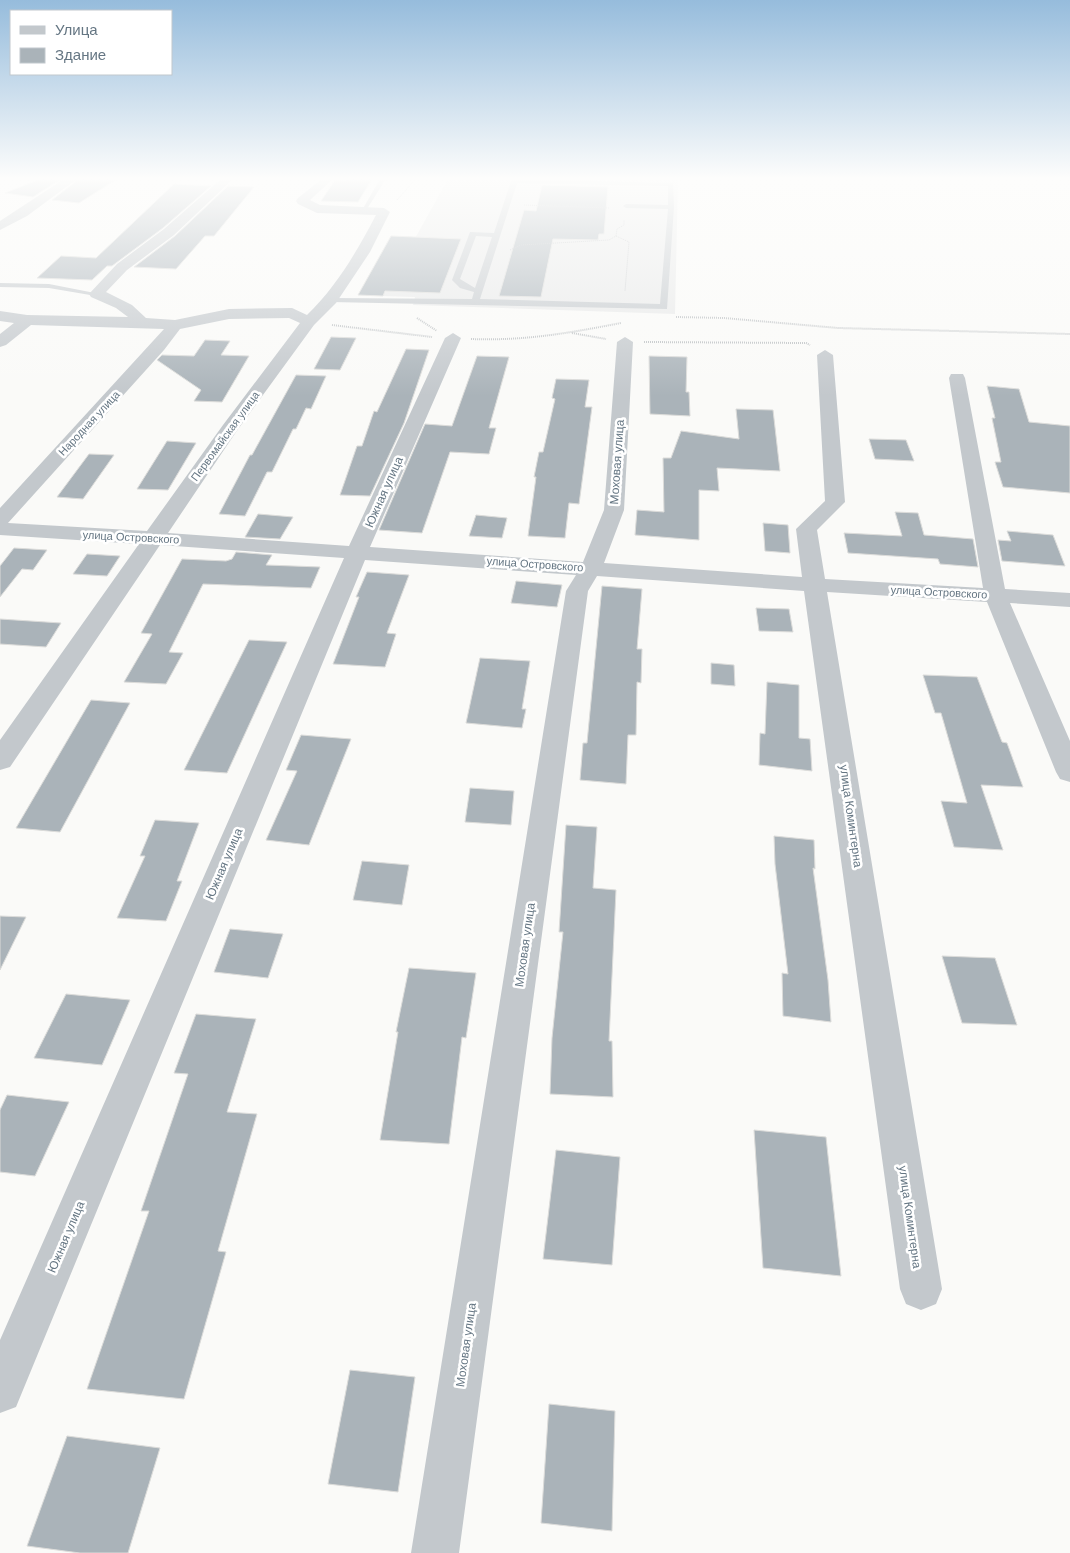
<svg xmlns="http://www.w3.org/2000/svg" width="1070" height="1553" font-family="Helvetica,sans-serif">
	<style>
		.built { fill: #e8e9e9 }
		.building { fill: #aab3b9; stroke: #dcdcda }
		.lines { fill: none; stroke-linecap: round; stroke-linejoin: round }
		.path-far1 { stroke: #bbbfc2; stroke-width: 1; stroke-dasharray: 1 1; stroke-linecap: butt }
		.path { stroke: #bbbfc2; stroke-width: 2; stroke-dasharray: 1 1; stroke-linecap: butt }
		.service { fill: #c3c8cc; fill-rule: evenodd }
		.minor { fill: #c3c8cc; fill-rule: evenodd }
		.labels { text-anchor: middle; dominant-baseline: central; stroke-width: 5; stroke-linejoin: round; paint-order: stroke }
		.far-street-label { font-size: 11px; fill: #657683; stroke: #fff }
		.street-label { font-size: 12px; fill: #657683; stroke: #fff }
	</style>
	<rect width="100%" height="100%" fill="#fafaf8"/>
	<!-- built -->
	<polygon class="built" points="448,179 678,179 675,314 413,305 415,297 383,296"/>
	<!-- building -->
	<g class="building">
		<polygon points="40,179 61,179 33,197 5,193"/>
		<polygon points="79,179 117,179 79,203 52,200"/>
		<polygon points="347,179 372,179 358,202 321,201 335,180 345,181"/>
		<polygon points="174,184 211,186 163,228 112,266 107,266 92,280 37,278 61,256 96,258"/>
		<polygon points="542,185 608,187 604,234 599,234 598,240 553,239 541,297 499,296 524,210 536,211"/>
		<polygon points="228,186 254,187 214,236 205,236 176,269 134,267 175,236"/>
		<polygon points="391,236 461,239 440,293 385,291 383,296 358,295"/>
		<polygon points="331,337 356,338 340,370 314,369"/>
		<polygon points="205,340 230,341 221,355 249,356 222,402 194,401 201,390 157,360 162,355 194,356"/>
		<polygon points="406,349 429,350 404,423 370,496 340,495 357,446 362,446 374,411 377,412"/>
		<polygon points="477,356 509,357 489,428 496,428 489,454 450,452 422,533 379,530 425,424 452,426"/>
		<polygon points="649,356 687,357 686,392 689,392 690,416 650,414"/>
		<polygon points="296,375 326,376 311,409 306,408 296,429 293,429 272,472 267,472 245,516 219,514 250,455 252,455"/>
		<polygon points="556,379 589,380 585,407 592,407 579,504 569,503 565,538 528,536 536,477 534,477 539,452 543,452 555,399 552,398"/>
		<polygon points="987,386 1019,389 1029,422 1070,426 1070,493 1003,487 995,462 1001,462 992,418 995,418"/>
		<polygon points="736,409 773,410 780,471 717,468 719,491 699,490 699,540 635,535 637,510 664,512 663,458 671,458 681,431 739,439"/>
		<polygon points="869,439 906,440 914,461 875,459"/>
		<polygon points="167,441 196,443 168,490 137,489"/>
		<polygon points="89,454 114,455 83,499 57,497"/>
		<polygon points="895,512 918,513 924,535 973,539 978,567 940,564 938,559 848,553 844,533 902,536"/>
		<polygon points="258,514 293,517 280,539 245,537"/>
		<polygon points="476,515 507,518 502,538 469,536"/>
		<polygon points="763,523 788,525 790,553 765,551"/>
		<polygon points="1007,531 1053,535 1065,566 1002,561 998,540 1011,541"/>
		<polygon points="14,548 47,550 33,570 22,569 0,597 0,566"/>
		<polygon points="236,552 272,555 266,565 320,567 311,588 203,584 169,652 183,653 166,684 124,682 152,634 141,633 182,559 226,561 232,559"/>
		<polygon points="87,554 120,556 107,576 73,574"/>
		<polygon points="367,572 409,575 387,633 396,634 385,667 333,664 359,597 356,597"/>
		<polygon points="516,581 562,585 557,607 511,603"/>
		<polygon points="602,586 642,589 637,649 642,649 641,683 637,682 636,735 628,735 626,784 580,780 583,743 587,743"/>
		<polygon points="756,608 789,609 793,632 759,631"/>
		<polygon points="0,619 61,623 46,647 0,644"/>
		<polygon points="249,640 287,642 227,773 184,770"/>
		<polygon points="480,658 530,661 522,709 526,709 522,728 466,723"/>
		<polygon points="711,663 734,665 735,686 711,684"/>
		<polygon points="923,675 977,677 1002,742 1007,743 1023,787 981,785 1003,850 954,847 941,801 967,803 941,713 935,713"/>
		<polygon points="767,682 799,685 799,738 810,739 812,771 759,765 760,733 765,734"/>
		<polygon points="91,700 130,703 60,832 16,828"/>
		<polygon points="301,735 351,739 309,845 266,840 297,771 286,770"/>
		<polygon points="470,788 514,791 511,825 465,822"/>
		<polygon points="155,820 199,823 177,881 182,881 166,921 117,918 145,856 140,856"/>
		<polygon points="566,825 597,827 593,888 616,890 609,1041 612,1041 613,1097 550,1094 552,1038 563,932 559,932"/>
		<polygon points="774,836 814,840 815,869 813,868 828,980 831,1022 783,1016 782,973 788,974 775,864"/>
		<polygon points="362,861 409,865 402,905 353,900"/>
		<polygon points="0,916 26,917 0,970"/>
		<polygon points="230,929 283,934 268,978 214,972"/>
		<polygon points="942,956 995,958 1017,1025 962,1023"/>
		<polygon points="409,968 476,973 466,1038 462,1037 449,1144 380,1140 398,1032 396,1032"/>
		<polygon points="66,994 130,1000 102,1065 34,1058"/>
		<polygon points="196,1014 256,1019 227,1112 257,1114 218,1251 226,1252 184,1399 87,1389 149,1211 141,1211 188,1074 174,1073"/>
		<polygon points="7,1095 69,1102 35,1176 0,1172 0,1110"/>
		<polygon points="754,1130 826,1137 841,1276 763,1268"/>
		<polygon points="556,1150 620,1157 612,1265 543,1259"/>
		<polygon points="350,1370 415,1377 398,1492 328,1484"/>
		<polygon points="549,1404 615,1411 612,1531 541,1523"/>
		<polygon points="67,1436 160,1448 128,1553 80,1553 27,1546"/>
	</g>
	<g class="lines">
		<!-- path-far1 -->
		<g class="path-far1">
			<polyline points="1064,179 1070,180"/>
			<polyline points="397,200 416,179"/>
			<polyline points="524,205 610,208"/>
			<polyline points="616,236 629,242 625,291"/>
			<polyline points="510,250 521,245 609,240 616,236 617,229 624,225 624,220"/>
		</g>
		<!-- path -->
		<g class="path">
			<polyline points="676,317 724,318 838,328 1070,334"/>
			<polyline points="417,318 437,331"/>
			<polyline points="332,325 432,337"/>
			<polyline points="572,333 606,339"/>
			<path d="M471 339C525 341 569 333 621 323"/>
			<polyline points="644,342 806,343 810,345"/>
		</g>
		<!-- service -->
		<g class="service">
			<polygon points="380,179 386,179 365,212 361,212"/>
			<path d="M514 179 673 183 674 207 667 309 331 302 327 300 331 298 472 299 474 292 460 288 452 280 470 232 494 233 511 181ZM517 183 668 186V205L626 204 623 206 626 208 668 209 660 304 480 299ZM476 236 492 237 475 288 460 279Z"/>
			<polygon points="0,283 49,284 100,294 96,296 49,288 0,287"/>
		</g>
		<!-- minor -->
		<g class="minor">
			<polygon points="64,179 77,179 27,216 0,230 0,221"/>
			<path d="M221 179H233L174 235 127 270 106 292 132 305 146 318 175 320 229 309 292 308 307 315C337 286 357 251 376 215L317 213 298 204 296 201 298 198 322 179H333L310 200 320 205 384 208 390 212 370 252 336 303 314 325 236 432 168 533 349 546 445 338 453 333 461 338 370 547 583 562 604 510 617 342 625 337 633 342 624 510 604 563 802 577 796 529 825 501 817 355 825 350 833 355 845 502 817 530 825 579 983 588 949 378 951 374H963L965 378 1005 589 1070 593V607L1010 603 1070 741V782L1060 779 1056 772 987 602 827 592 942 1289 936 1304 921 1310 906 1304 900 1289 804 591 597 576 588 591 459 1553H411L566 591 576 575 365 560 16 1407 0 1413V1340L344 558 160 545 10 767 0 770V740L139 544 0 535V508L164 329 31 325 6 345 0 347V334L14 323 0 321V311L27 315 128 317 116 308 91 297 89 294 117 264 164 229ZM289 318 300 323 223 425 147 531 8 523 164 350 180 329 229 319Z"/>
		</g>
	</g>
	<!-- sky -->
	<linearGradient id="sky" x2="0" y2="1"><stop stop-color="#96bcdc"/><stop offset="0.45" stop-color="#fdfdfc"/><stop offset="1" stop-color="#fdfdfc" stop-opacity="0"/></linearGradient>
	<rect width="1070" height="396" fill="url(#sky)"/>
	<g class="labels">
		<!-- far-street labels -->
		<g class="far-street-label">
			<text transform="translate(89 423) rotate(-47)">Народная улица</text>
			<text transform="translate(225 436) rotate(-54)">Первомайская улица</text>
			<text transform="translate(131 537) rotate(3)">улица Островского</text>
			<text transform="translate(535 564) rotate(4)">улица Островского</text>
			<text transform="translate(939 592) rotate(3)">улица Островского</text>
		</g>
		<!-- street labels -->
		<g class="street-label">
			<text transform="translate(617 462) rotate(-86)">Моховая улица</text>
			<text transform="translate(384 492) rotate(-66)">Южная улица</text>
			<text transform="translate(851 816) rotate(82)">улица Коминтерна</text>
			<text transform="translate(224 864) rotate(-67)">Южная улица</text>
			<text transform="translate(525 945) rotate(-82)">Моховая улица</text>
			<text transform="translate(910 1217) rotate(82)">улица Коминтерна</text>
			<text transform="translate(66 1237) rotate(-67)">Южная улица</text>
			<text transform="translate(466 1345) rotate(-82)">Моховая улица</text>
		</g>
	</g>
	<!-- legend -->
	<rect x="10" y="10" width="162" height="65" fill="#ffffff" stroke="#c1c8cd"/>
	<rect x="20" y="26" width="25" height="8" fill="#c3c8cc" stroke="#c1c8cd"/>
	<text x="55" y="35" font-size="15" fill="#657683">Улица</text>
	<rect x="20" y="48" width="25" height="15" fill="#aab3b9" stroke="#c1c8cd"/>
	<text x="55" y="60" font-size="15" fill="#657683">Здание</text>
</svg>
